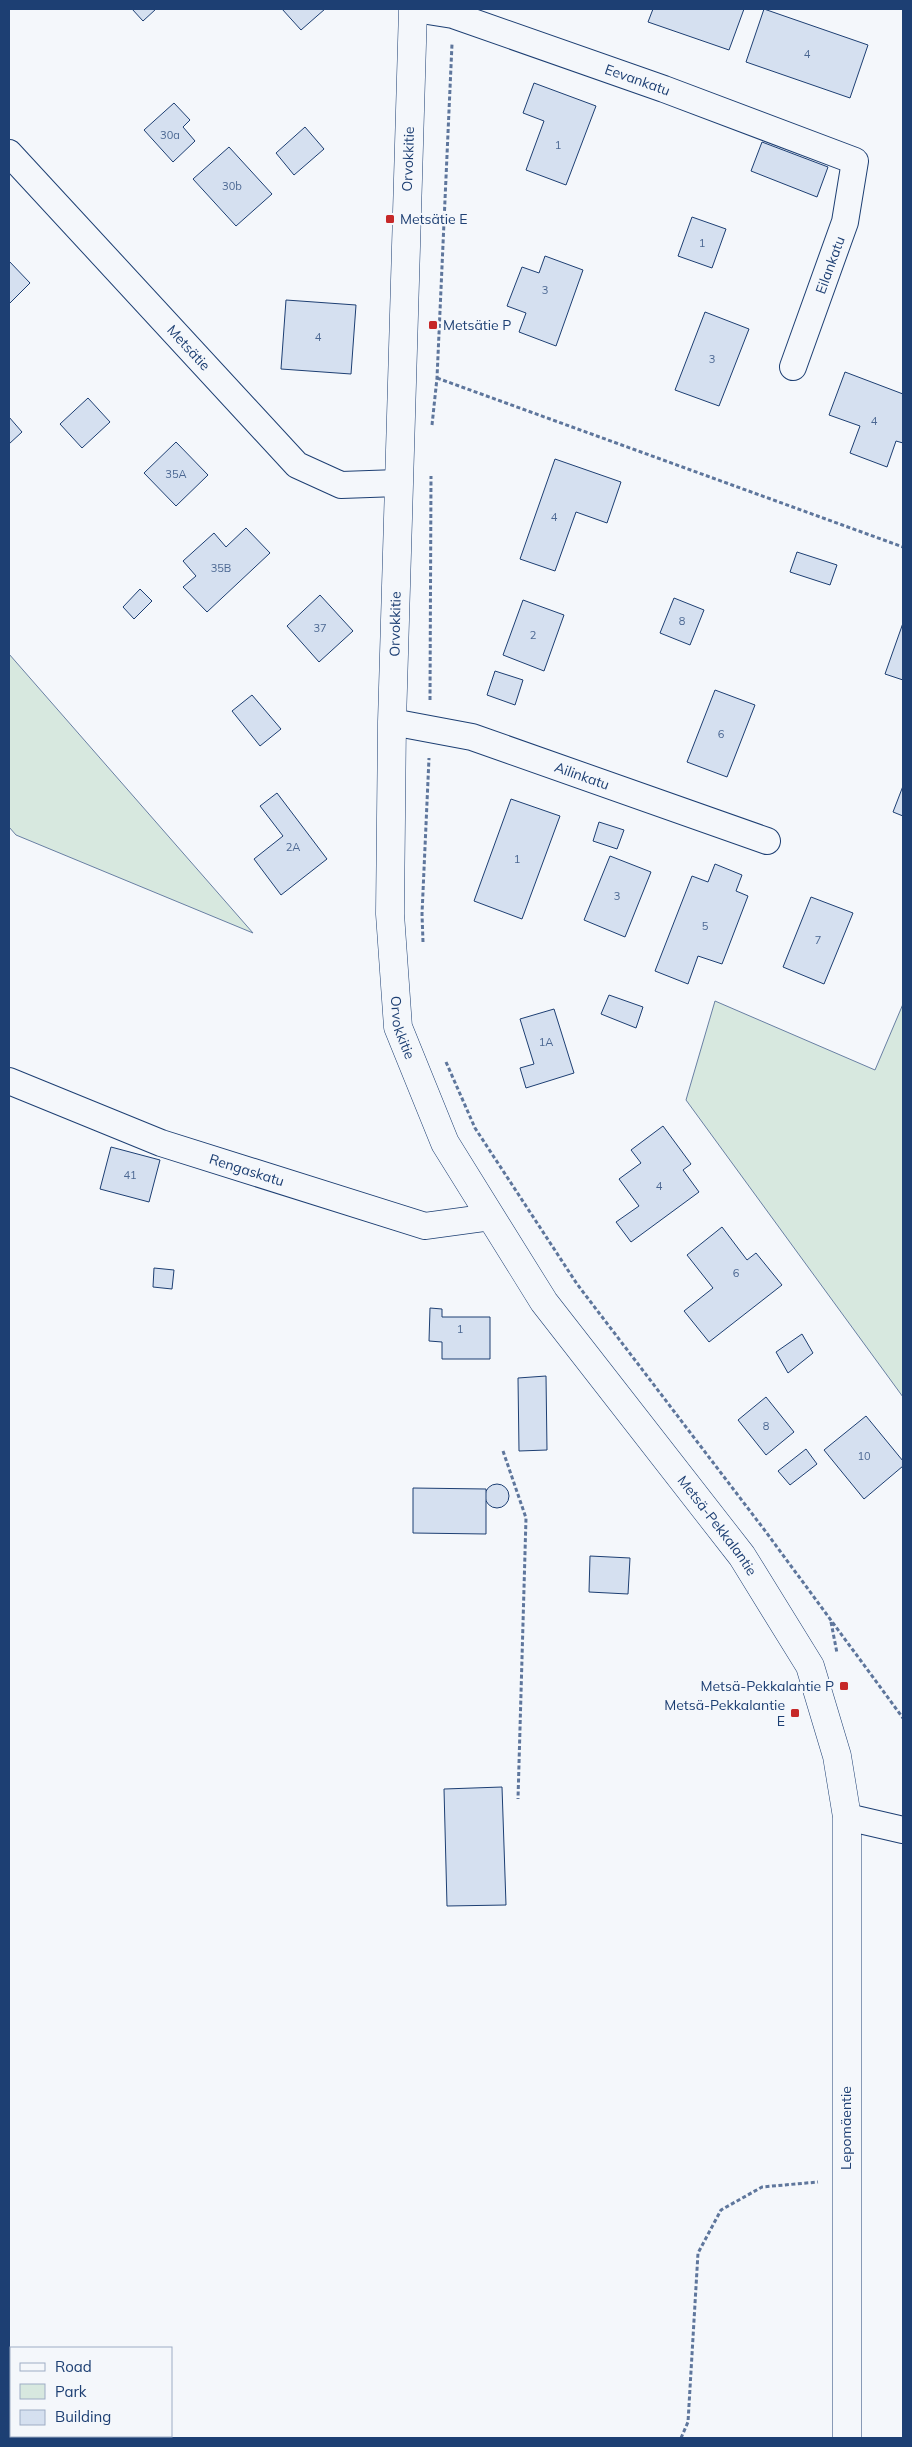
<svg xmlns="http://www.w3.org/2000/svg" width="912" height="2447" font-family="Mulish,sans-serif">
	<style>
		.green { fill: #d7e8df; stroke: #687fa3 }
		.building { fill: #d5e0f0; stroke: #1d3f73 }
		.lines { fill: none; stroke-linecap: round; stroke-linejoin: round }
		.street-casing { stroke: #1d3f73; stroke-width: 28 }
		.secondary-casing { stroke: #1d3f73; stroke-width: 29 }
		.path { stroke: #5e769c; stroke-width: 3; stroke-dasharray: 4 2.5; stroke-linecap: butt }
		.street { stroke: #f4f7fb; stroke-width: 26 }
		.secondary { stroke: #f4f7fb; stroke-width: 28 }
		.poi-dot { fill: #c62828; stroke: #f4f7fb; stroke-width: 2 }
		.labels { text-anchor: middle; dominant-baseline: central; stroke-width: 4; stroke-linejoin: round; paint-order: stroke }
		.number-label { font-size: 11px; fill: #4b6792 }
		.street-label { font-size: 14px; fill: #1d3f73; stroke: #f4f7fb }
		.poi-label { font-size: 14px; fill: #1d3f73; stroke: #f4f7fb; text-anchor: start }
	</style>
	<rect width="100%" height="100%" fill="#f4f7fb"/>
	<!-- green -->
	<g class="green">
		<polygon points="9,654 253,933 16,835 9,827"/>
		<polygon points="715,1001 875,1070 903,1004 903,1397 686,1100"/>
	</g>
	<!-- building -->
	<g class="building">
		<polygon points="132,9 156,9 143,21"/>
		<polygon points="282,9 325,9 301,30"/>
		<polygon points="653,9 744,9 729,50 648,22"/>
		<polygon points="764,9 868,45 850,98 746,62"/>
		<polygon points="534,83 596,106 566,185 526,170 544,121 523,113"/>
		<polygon points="174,103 190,120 183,127 195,141 173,162 144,130"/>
		<polygon points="305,127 324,149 294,175 276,153"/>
		<polygon points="762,142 828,167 817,197 751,171"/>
		<polygon points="229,147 272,194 236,226 193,179"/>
		<polygon points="692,217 726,229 712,268 678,256"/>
		<polygon points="545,256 583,270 556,346 519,332 526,313 507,306 522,267 539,273"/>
		<polygon points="9,261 30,283 9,304"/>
		<polygon points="286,300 356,305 351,374 281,369"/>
		<polygon points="705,312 749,329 719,406 675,390"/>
		<polygon points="845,372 903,394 903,443 896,441 887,467 850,453 860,426 829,415"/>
		<polygon points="88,398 110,422 82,448 60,424"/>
		<polygon points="9,417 22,432 9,444"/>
		<polygon points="176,442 208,475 176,506 144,473"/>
		<polygon points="555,459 621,482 607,523 576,512 555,571 520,559"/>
		<polygon points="246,528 270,553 207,612 183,587 196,576 183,561 214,533 226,547"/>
		<polygon points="797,552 837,565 830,585 790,572"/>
		<polygon points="140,589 152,601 134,619 123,607"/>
		<polygon points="320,595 353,631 319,662 287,626"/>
		<polygon points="674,598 704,610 690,645 660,633"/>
		<polygon points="523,600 564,615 544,671 503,655"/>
		<polygon points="903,623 903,680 885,674"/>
		<polygon points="495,671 523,680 515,705 487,695"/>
		<polygon points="715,690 755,705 727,777 687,762"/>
		<polygon points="252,695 281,729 260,746 232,711"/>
		<polygon points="903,786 903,816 893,812"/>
		<polygon points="277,793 327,859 281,895 254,859 283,836 260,806"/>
		<polygon points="511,799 560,816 522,919 474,901"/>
		<polygon points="599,822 624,830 617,849 593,841"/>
		<polygon points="610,856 651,872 625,937 584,920"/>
		<polygon points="715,864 742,875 736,891 748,896 722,964 698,956 688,984 655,971 692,876 708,882"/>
		<polygon points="811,897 853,913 824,984 783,967"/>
		<polygon points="609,995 643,1007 636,1028 601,1014"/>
		<polygon points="554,1009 574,1073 526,1088 520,1068 534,1064 520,1019"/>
		<polygon points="663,1126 691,1164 683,1170 699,1192 631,1242 616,1222 639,1206 619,1179 641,1163 631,1150"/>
		<polygon points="111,1147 160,1160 149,1202 100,1189"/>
		<polygon points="722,1227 747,1260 756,1253 782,1285 709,1342 684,1311 713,1288 687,1255"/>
		<polygon points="154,1268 174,1270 172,1289 153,1287"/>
		<polygon points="430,1308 442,1309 442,1317 490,1317 490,1359 442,1359 442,1342 429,1341"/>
		<polygon points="802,1334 813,1353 788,1373 776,1352"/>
		<polygon points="546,1376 547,1450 519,1451 518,1378"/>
		<polygon points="766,1397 794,1432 766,1455 738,1420"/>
		<polygon points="866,1416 903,1461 903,1466 864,1499 824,1450"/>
		<polygon points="806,1449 817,1464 790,1485 778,1471"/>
		<circle cx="497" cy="1496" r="12"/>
		<polygon points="413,1488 486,1489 486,1534 413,1533"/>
		<polygon points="590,1556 630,1558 628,1594 589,1592"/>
		<polygon points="502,1787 506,1905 447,1906 444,1789"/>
	</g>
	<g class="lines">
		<!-- street casing -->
		<g class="street-casing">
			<g id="street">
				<path id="s1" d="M415 9 453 15 664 89 855 161 845 222 793 367"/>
				<path id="s2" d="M9 153 297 465 341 485 398 483"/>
				<path id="s3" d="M392 722 472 737 767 841"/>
				<path id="s4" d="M9 1081 161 1143 425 1226 491 1217"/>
				<polyline points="847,1817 903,1830"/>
			</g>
		</g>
		<!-- secondary casing -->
		<g class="secondary-casing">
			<g id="secondary">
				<path id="s5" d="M413 9 392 722 390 914 398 1027 445 1143 544 1302 742 1556 810 1666 837 1756 847 1817V2438"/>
			</g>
		</g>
		<!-- path -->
		<g class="path">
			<polyline points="437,378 903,547"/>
			<polyline points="432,425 437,378 452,44"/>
			<polyline points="430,700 431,476"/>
			<polyline points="423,942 422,914 429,758"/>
			<polyline points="446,1062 475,1128 577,1284 766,1532 903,1718"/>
			<polyline points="503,1451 526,1518 518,1799"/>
			<polyline points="831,1622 837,1653"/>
			<polyline points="681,2438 688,2422 698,2253 721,2210 762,2187 818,2182"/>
		</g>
		<!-- street -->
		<use href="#street" class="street"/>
		<!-- secondary -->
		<use href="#secondary" class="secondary"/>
	</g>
	<!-- markers -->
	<g class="poi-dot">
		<rect x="385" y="214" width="10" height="10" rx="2.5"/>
		<rect x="428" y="320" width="10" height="10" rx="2.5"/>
		<rect x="839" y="1681" width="10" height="10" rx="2.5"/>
		<rect x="790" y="1708" width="10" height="10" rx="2.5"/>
	</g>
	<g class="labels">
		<!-- number labels -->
		<g class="number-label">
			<text x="807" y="54">4</text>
			<text x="170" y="135">30a</text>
			<text x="558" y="145">1</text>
			<text x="232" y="186">30b</text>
			<text x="702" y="243">1</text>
			<text x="545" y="290">3</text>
			<text x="318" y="337">4</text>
			<text x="712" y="359">3</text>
			<text x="874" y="421">4</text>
			<text x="176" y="474">35A</text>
			<text x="554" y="517">4</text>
			<text x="221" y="568">35B</text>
			<text x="682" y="621">8</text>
			<text x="320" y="628">37</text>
			<text x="533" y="635">2</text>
			<text x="721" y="734">6</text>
			<text x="293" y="847">2A</text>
			<text x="517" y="859">1</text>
			<text x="617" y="896">3</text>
			<text x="705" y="926">5</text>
			<text x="818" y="940">7</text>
			<text x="546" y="1042">1A</text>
			<text x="130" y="1175">41</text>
			<text x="659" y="1186">4</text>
			<text x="736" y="1273">6</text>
			<text x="460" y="1329">1</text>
			<text x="766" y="1426">8</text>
			<text x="864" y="1456">10</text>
		</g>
		<!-- street labels -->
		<g class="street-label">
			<text stroke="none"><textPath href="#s1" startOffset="234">Eevankatu</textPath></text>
			<text transform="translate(408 159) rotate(-88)">Orvokkitie</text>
			<text transform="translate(830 265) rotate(-70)">Eilankatu</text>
			<text stroke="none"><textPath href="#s2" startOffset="265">Metsätie</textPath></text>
			<text transform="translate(395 624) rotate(-89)">Orvokkitie</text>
			<text stroke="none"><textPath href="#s3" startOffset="198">Ailinkatu</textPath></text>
			<text stroke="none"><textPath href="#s5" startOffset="1020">Orvokkitie</textPath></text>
			<text stroke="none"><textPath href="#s4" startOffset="254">Rengaskatu</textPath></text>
			<text stroke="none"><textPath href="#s5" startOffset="1614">Metsä-Pekkalantie</textPath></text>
			<text transform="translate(846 2128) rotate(-90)">Lepomäentie</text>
		</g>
		<!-- poi labels -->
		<g class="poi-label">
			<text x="400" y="219">Metsätie E</text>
			<text x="443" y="325">Metsätie P</text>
			<text x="834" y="1686" text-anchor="end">Metsä-Pekkalantie P</text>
			<text x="785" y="1705" text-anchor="end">Metsä-Pekkalantie<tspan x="785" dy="16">E</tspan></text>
		</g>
	</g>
	<!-- border -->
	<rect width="912" height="2447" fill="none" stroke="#1d3f73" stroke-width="20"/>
	<!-- legend -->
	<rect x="10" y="2347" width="162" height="90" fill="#f4f7fb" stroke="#9eadc5"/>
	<rect x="20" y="2363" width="25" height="8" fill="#f4f7fb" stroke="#9eadc5"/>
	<text x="55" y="2372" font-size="15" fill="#1d3f73">Road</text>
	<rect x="20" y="2384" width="25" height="15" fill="#d7e8df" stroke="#9eadc5"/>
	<text x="55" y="2397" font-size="15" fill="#1d3f73">Park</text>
	<rect x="20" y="2410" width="25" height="15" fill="#d5e0f0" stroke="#9eadc5"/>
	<text x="55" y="2422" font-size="15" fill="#1d3f73">Building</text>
</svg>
